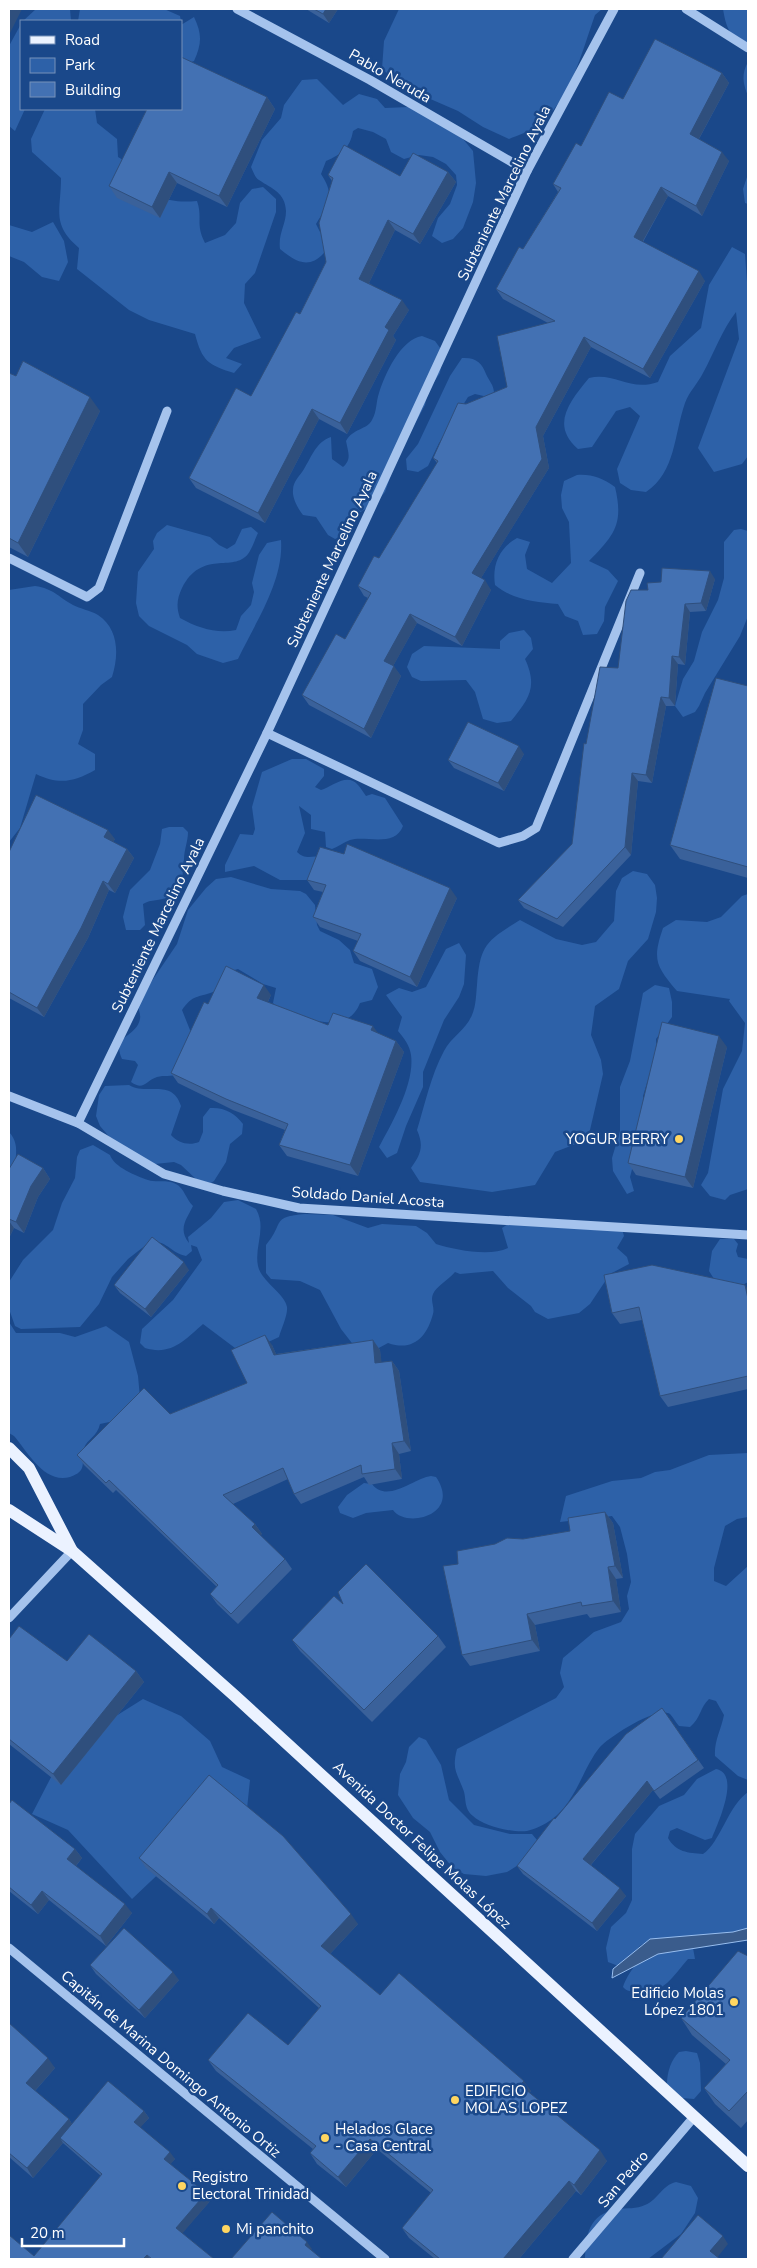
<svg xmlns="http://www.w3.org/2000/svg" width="757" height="2268" font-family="'Nunito Sans',sans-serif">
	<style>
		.green { fill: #2d61a8 }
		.water { fill: #3a5c8c; stroke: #98beef }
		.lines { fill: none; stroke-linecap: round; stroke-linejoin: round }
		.minor { stroke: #a5c3ed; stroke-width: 9 }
		.major { stroke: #ebf2ff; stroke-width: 12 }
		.wall { fill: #3a619a }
		.shaded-wall { fill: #2f4f7d }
		.building { fill: #4371b3; stroke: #2f4f7d }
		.poi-dot { fill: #ffd661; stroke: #1a488a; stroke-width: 2 }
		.labels { text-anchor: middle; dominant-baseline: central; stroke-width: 5; stroke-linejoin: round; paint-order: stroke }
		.street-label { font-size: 15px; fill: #fff; stroke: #1a488a }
		.poi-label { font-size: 15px; fill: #fff; stroke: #1a488a; text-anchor: start }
	</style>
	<rect width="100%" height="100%" fill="#1a488a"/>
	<!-- green -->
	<g class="green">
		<polygon points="36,9 70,9 71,21 23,21"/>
		<polygon points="80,9 164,9 180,16 181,21 78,21"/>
		<path d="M399 9H602L595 15C581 54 571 100 537 126 529 132 518 135 509 139L483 127 458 111 405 88 382 69 384 41Z"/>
		<path d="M723 9H748V52L746 45C729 36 726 27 723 9Z"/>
		<path d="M194 17C202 34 202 43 194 61L181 66V25Z"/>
		<polygon points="21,24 21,109 25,109 15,131 9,126 9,46"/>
		<path d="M748 62V96C743 84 741 74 748 62Z"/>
		<path d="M317 79 343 105 359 94 377 99 385 108 409 107 448 121 473 151 476 183 473 202 463 228 453 239 442 243 432 236 438 218 450 204 457 185 456 175 446 164 433 157 419 155 404 159 391 152 386 139 373 132 358 128 353 131C350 148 342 154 326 161L321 174C336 197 328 204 316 224L328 248C312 270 298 264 280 249 278 233 286 225 286 211 285 192 272 189 259 180 255 178 253 171 251 167L262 140 281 118 284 105 302 80Z"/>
		<path d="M45 109H95L97 123 117 139 118 157C153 176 141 206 197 201 203 218 195 224 205 243L225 235 236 223 240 203 252 189 263 187 276 199V212L255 273 245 284 244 303 261 338 234 348 226 358 242 364 234 373C208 365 202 361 195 334L149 320 129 310 77 269 79 248C51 224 61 211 61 178L32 152 31 139Z"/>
		<polygon points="748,174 748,204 745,203 743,189"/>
		<polygon points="53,222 64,241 68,262 59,281 42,277 24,262 9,256 9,225 32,232"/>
		<path d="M732 247 745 254 747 282 748 279V456L742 464 714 472 698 448 739 339 736 312C722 330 714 353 703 373 698 383 689 392 685 403 674 434 676 472 646 492L631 490 620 483 617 469 640 416 630 407 616 411 592 447 578 449C550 425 570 401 589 378 615 372 630 392 658 382L670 356 701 328 709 285Z"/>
		<path d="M422 336 435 341 443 352 440 373 428 391 425 405 397 458 385 492 376 503 357 514 342 537 335 539 328 535 316 517 303 515C298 509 292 498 293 490 293 481 300 476 304 469 312 456 316 442 331 437L332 459 343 467C352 459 348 452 346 441 353 428 367 430 372 420 377 412 376 401 379 393 385 374 400 340 422 336Z"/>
		<path d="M462 358C476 357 482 363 486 374 489 381 494 385 494 393L488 397 475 394 468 397 439 443 428 466 418 472 407 470 406 459 418 444 450 376Z"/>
		<path d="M577 475C592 474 602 478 615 487 624 525 614 535 589 561L608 570 618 581 605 607 604 621 597 634 583 635 578 621 565 616 558 604C536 602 513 600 495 585 492 565 499 548 517 538L530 542 525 555 527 569 552 583 571 563 569 522 562 508 561 495 564 481Z"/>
		<path d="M167 525 210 537 219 545 227 549 235 544 242 529 251 527 258 533C255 539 252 549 248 554 233 573 202 549 182 588 177 599 176 606 180 618 198 628 217 634 236 630L241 616 251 605 254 592 252 583 259 555 267 543 281 540C284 581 255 623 238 659L223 663 197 654 187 645 149 626 139 616 136 603 138 572 154 549 153 541 157 533Z"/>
		<polygon points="741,529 748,531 748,616 740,636 705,693 699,706 695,712 683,717 675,706 683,679 694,661 702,632 718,600 724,578 724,542 734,530"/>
		<path d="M35 586C54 589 57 596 73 605 80 609 90 610 98 615 119 629 119 655 112 677L101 685 83 704V730L78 744 95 754V770C74 782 59 785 36 774L20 828 9 842V590Z"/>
		<path d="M524 630 531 638 533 649 525 659C538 687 529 699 511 721L497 723 483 719 475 692 466 680 421 681 412 677 407 667 412 654 424 646 500 649V641L509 633Z"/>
		<path d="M292 759H306L324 769V776L315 787 321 790C332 787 347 772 358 785 361 788 363 792 366 796L372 794 385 798 403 826C395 848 365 835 350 840 344 842 338 847 332 849L326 847 325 832 311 829V815L299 806 305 833 297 852C305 860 312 856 323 856L315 880H280L254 866 225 872V865L240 834 253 835 255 829 252 807 262 772Z"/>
		<path d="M169 827H183L188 832C188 841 184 850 184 859 182 873 185 890 169 897 160 901 151 899 143 904L145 925 140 930H126L123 917 128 897 130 890 150 870 160 844 162 829Z"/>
		<path d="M633 871 647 874 655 885 657 898 656 912 648 939 628 961 619 989 595 1006 591 1035 601 1060 603 1074 590 1130 581 1142 555 1152 535 1185 492 1192 420 1182 411 1168C421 1154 424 1146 417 1130 425 1104 431 1075 444 1051 451 1037 466 1030 472 1015 476 1006 476 995 477 985 480 945 486 941 520 920L556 939 582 945 596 942 614 921 616 891 622 878Z"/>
		<path d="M231 877 271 889 300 891 306 894 315 905 317 925 320 931 339 940 350 950 354 963 372 969 378 987 372 1000 360 1003C347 1038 301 1016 277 1009L273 1003 276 988 263 984 238 969 231 971C226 978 221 989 213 992 198 998 193 994 182 1010L192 1035 178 1074C171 1077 164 1075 157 1077 145 1081 144 1091 131 1082L138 1065 135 1061 122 1059C111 1035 136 1038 140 1019 141 1014 138 1008 137 1003L177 944 188 910 206 888 216 879Z"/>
		<path d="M748 894V1189L730 1195 725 1200 710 1196 701 1185 708 1173 723 1089 742 1051 745 1023 729 1001 730 999 677 991C656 966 652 960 663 928L676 920 707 922 721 917 742 896Z"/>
		<path d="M459 943 466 955 464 984 459 997 444 1020 423 1072V1087L406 1126 397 1153 387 1158 379 1147C392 1123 415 1083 411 1055 410 1046 404 1038 398 1031L402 1017 386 995 399 988 412 992 426 987 446 949Z"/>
		<polygon points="655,985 669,988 672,1002 672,1017 656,1039 656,1053 643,1096 644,1123 630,1177 634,1191 627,1194 613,1171 612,1158 620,1131 620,1087 630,1061 643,993"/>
		<path d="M129 1085C147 1096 172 1078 181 1106L171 1135C178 1143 189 1146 199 1142L203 1132V1117L210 1108C224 1107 235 1113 243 1124L242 1134 230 1144 226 1162 214 1181 211 1183 197 1180 181 1165 174 1162 155 1164 112 1140 100 1126 96 1116 99 1095 105 1086Z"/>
		<path d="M9 1132C23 1146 13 1169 9 1185Z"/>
		<path d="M93 1145 110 1155C114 1167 136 1176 148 1180 157 1183 167 1179 176 1184 184 1188 186 1199 193 1206 186 1220 178 1229 189 1243L188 1237 211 1218 224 1202 238 1200 256 1209C267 1228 254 1247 258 1266 261 1281 285 1294 287 1307 288 1315 281 1329 279 1337L243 1354 203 1324C185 1340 171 1356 145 1348L140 1343 142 1329 173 1300 202 1260 197 1247 191 1245 192 1251 186 1256C171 1253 169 1242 151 1241L128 1259 112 1277 99 1304 80 1327 21 1329 15 1326 9 1309V1282L23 1260 53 1230 62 1203 75 1178 77 1157 80 1150Z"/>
		<path d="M305 1214 333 1215 368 1228 382 1224 416 1226 427 1233 436 1244C455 1250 490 1257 508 1248L502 1228 508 1224 622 1229 624 1236 617 1248 627 1257 629 1264 610 1274 590 1304 579 1313 548 1319 535 1312 531 1306 508 1288 493 1271 460 1274 455 1272C449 1279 436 1287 433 1294 430 1301 435 1307 433 1314 427 1336 414 1352 388 1343L375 1350 355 1347 341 1329 320 1290 300 1281 271 1279 266 1273V1245C285 1223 270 1217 305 1214Z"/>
		<polygon points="720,1239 734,1239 738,1244 736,1251 738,1257 748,1259 748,1282 739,1287 716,1282 709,1271 712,1251"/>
		<path d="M9 1322 16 1333H60L75 1337 106 1326 129 1342 138 1376 140 1398 114 1421 100 1424C97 1437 87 1439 84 1448 82 1455 84 1462 82 1468 80 1473 75 1475 70 1477 44 1484 28 1452 14 1436L9 1433Z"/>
		<path d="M748 1453V1517L737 1519 725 1526 714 1568V1581L726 1586 748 1566V1780L738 1776 715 1756C714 1741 721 1730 724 1715L716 1701 709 1699C700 1707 701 1718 690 1727L679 1726C676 1723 673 1717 670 1714 658 1705 609 1737 600 1747 582 1769 577 1801 551 1820 545 1824 536 1829 527 1831 513 1833 483 1826 473 1816 463 1808 467 1798 463 1789 456 1771 452 1769 457 1749L556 1698 564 1687 560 1673 563 1658 594 1632 621 1622 629 1609 627 1596 631 1582 627 1554 620 1527 612 1516 560 1522 566 1496 612 1481 641 1478 655 1472 670 1470 709 1455Z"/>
		<path d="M431 1476 436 1477C462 1515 406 1529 393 1510L366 1513 353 1518 340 1513 338 1507 347 1495 364 1483 372 1484C387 1504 414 1478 431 1476Z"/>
		<polygon points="143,1699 181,1716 210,1741 222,1767 250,1780 245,1828 208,1827 132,1899 68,1830 32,1814 63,1754 100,1726"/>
		<polygon points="419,1737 426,1740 441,1765 449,1800 474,1825 510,1834 532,1834 537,1840 523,1862 507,1872 486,1876 464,1874 452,1867 440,1852 430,1832 413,1818 398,1795 400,1774 406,1762 409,1747"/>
		<path d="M716 1769C741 1774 718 1823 712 1838L705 1840 677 1828 670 1831 668 1838C676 1852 688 1853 703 1854 720 1843 728 1806 748 1792V1933L648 1942 641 1945 621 1967 608 1962 606 1948 611 1927 626 1913 632 1900V1849L635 1834 659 1806 684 1795 697 1779Z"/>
		<path d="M693 1948 695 1959H688C671 1978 666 1993 637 1992 631 1991 627 1992 623 1987 627 1974 643 1952 657 1949 668 1947 682 1948 693 1948Z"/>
		<path d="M686 2051 697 2053 700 2063 701 2091 694 2099 682 2098 667 2084C667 2072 671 2060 679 2052Z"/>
		<path d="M676 2182 691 2186 698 2198 695 2213 681 2234 648 2259H585C586 2235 588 2214 618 2209 626 2208 637 2209 645 2205 658 2200 662 2185 676 2182Z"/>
	</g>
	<!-- water -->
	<polygon class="water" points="748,1928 748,1940 658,1954 612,1978 613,1969 650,1939 733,1932"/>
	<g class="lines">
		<!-- minor -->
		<g class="minor">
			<polyline points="237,9 370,80 527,171"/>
			<polyline points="686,9 748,48"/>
			<polyline points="9,558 87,597 99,588 167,411"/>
			<polyline points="267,733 499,843 523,836 536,828 640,573"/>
			<polyline points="9,1096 78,1123 164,1174 223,1191 299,1208 748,1235"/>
			<polyline points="78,1123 267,733 527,171 614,9"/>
			<polyline points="9,1618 72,1551"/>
			<polyline points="9,1948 385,2259"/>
			<polyline points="573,2259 694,2117"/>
		</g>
		<!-- major -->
		<g class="major">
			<polyline points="9,1448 29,1468 72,1551"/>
			<polyline points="9,1510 72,1551 235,1696 748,2166"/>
		</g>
	</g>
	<!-- wall -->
	<g class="wall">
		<polygon points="306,9 338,9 329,23"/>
		<polygon points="722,73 729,83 699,139 729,161 702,216 668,196 643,242 705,281 650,378 591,347 543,436 549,468 481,578 491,590 462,646 417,623 393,666 401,676 371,738 309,705 302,695 345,639 368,598 364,596 358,586 379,558 437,463 433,458 466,404 507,387 548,323 503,299 496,289 523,249 558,192 553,184 581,146 623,99"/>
		<polygon points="267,97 275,109 227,207 177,183 160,218 117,198 109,186"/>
		<polygon points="448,172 456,182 420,244 395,230 369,283 409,310 393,336 396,340 347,434 319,419 265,523 196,488 189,478 251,396 300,314 326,262 332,181 328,175 400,176"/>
		<polygon points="9,373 100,411 28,557 9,547"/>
		<polygon points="715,579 706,611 690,612 685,665 678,664 675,706 666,706 652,783 638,781 631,855 563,927 524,908 518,900 572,844 586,744 618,668 648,590"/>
		<polygon points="748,686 748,878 680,859 670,845"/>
		<polygon points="524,754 504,791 454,768 448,760"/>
		<polygon points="115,839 113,842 127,849 134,858 115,893 109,890 88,938 44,1017 9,998 9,852"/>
		<polygon points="307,880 457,898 417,987 360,961 353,951 358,941 320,927 313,917 323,892 314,890"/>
		<polygon points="271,995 268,1002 328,1025 378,1033 396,1041 404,1052 358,1176 287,1156 279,1145 285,1130 233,1110 178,1083 171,1073 208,1004"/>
		<polygon points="727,1047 693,1188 636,1175 628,1163"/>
		<polygon points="43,1168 50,1179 38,1197 24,1233 14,1228 9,1238 9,1169"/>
		<polygon points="189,1270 151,1317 120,1293 114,1285"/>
		<polygon points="604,1275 748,1289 748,1389 668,1407 660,1396 642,1320 620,1324 612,1313"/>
		<polygon points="373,1340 380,1350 381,1363 392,1361 399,1371 411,1451 399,1454 402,1479 369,1485 364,1477 301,1504 294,1494 288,1479 233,1504 255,1524 262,1534 260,1535 285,1559 292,1569 238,1624 217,1604 210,1594 217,1587 116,1490 113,1493 84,1465 77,1455 170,1414 247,1383 272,1345 276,1354"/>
		<polygon points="605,1512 613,1523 623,1578 616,1579 621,1612 590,1618 587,1614 535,1625 540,1651 470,1666 462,1655 458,1564 523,1539 570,1531"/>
		<polygon points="438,1636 446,1647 372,1722 300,1651 292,1640"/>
		<polygon points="9,1639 67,1661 136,1671 144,1682 61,1785 9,1744"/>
		<polygon points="662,1708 704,1768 660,1799 653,1790 591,1865 626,1896 597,1931 523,1874 517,1866 555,1819"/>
		<polygon points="9,1804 75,1849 82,1858 76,1866 132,1913 106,1946 49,1900 38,1914 9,1891"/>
		<polygon points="139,1858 358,1924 330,1954 380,1995 531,2091 529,2093 607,2161 581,2195 576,2191 519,2259 435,2259 409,2238 402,2228 431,2193 377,2149 346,2187 317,2164 310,2153 313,2149 216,2071 208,2060 288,2045 319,2008 219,1918 214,1924 146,1868"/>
		<polygon points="748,1956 748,2120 741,2128 715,2104 704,2088 726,2064 692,2035 681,2018"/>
		<polygon points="90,1965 179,1980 145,2018 96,1974"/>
		<polygon points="9,2023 55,2068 35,2091 69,2119 72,2124 144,2111 149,2118 140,2127 175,2159 170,2164 206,2193 211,2200 182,2233 214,2259 9,2259 34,2256 101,2176 63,2143 33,2178 9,2157"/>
	</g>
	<!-- shaded-wall -->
	<g class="shaded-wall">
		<polygon points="9,9 22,9 9,35"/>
		<polygon points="326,9 338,9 329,23 323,14"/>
		<polygon points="722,73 729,83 696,144 690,134"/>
		<polygon points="267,97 275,109 227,207 219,196"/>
		<polygon points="722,152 729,161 702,216 696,206"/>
		<polygon points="169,172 177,183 160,218 152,207"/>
		<polygon points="448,172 456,182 420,244 413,234"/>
		<polygon points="661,187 668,196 640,246 634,237"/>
		<polygon points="388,220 395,230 366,289 359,279"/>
		<polygon points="699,271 705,281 650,378 643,369"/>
		<polygon points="402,300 409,310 393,336 396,340 347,434 340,423 385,327"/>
		<polygon points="584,337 591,347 543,436 549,468 478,583 472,573 536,427"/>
		<polygon points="90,397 100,411 28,557 18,543"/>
		<polygon points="312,409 319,419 265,523 258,513"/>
		<polygon points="710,571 715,579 706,611 701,603"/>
		<polygon points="485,580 491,590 462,646 455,637"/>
		<polygon points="685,604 690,612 685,665 679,657"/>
		<polygon points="410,614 417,623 391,670 384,661"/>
		<polygon points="672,656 678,664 675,706 669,698"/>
		<polygon points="394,666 401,676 371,738 364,729"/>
		<polygon points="661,697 666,706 652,783 646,775"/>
		<polygon points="519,746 524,754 504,791 498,783"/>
		<polygon points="632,773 638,781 631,855 625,847"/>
		<polygon points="108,830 115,839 111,846 104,837"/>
		<polygon points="127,849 134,858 115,893 108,884"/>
		<polygon points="103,881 109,890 88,938 44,1017 37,1008"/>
		<polygon points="450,888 457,898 417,987 410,977"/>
		<polygon points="264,985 271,995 265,1008 257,998"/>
		<polygon points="373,1026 380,1036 371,1030"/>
		<polygon points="719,1036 727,1047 693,1188 685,1177"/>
		<polygon points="396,1041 404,1052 358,1176 350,1165"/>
		<polygon points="43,1168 50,1179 38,1197 24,1233 16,1222 31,1186"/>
		<polygon points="9,1221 14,1228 9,1238"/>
		<polygon points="184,1262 189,1270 151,1317 145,1309"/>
		<polygon points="745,1285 748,1289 748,1299"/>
		<polygon points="265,1335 272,1345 281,1365 274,1355"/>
		<polygon points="373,1340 380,1350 383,1373 375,1363"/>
		<polygon points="392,1361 399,1371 411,1451 404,1441"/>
		<polygon points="392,1443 399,1454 402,1479 395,1469"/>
		<polygon points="605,1512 613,1523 623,1578 615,1566"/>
		<polygon points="255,1524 262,1534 259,1537 252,1527"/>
		<polygon points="608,1567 616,1579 621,1612 613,1601"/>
		<polygon points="527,1614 535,1625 540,1651 532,1640"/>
		<polygon points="136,1671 144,1682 61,1785 53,1774"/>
		<polygon points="647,1781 653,1790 589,1867 583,1859"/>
		<polygon points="75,1849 82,1858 74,1868 67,1859"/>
		<polygon points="620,1888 626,1896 597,1931 592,1923"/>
		<polygon points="42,1891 49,1900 38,1914 31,1905"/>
		<polygon points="125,1904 132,1913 106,1946 100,1936"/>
		<polygon points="211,1908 219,1918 214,1924 207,1914"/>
		<polygon points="351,1914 358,1924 328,1956 321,1946"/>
		<polygon points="173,1972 179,1980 145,2018 139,2010"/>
		<polygon points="48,2058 55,2068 33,2093 26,2083"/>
		<polygon points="524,2081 531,2091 527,2095 520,2085"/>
		<polygon points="144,2111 149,2118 139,2129 134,2122"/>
		<polygon points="69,2119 75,2129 60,2138 63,2143 33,2178 27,2168"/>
		<polygon points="370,2139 377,2149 346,2187 338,2177"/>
		<polygon points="600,2150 607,2161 581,2195 574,2185"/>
		<polygon points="170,2152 175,2159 169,2166 164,2159"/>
		<polygon points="569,2181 576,2191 519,2259 503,2259"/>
		<polygon points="206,2193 211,2200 181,2235 176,2228"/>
		<polygon points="723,2236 728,2244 716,2259 710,2251"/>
		<polygon points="307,2242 312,2249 310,2252 305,2245"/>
		<polygon points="147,2255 150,2259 143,2259"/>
	</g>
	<!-- building -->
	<g class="building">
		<polygon points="314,9 326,9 323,14"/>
		<polygon points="655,39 722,73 690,134 722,152 696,206 661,187 634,237 699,271 643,369 584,337 536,427 542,459 472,573 485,580 455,637 410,614 384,661 394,666 364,729 302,695 336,634 345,639 371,593 358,586 374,556 379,558 438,461 433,458 458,403 466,404 507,387 497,336 555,321 496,289 519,247 523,249 561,188 553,184 576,143 581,146 609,92 623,99"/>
		<polygon points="181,57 267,97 219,196 169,172 152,207 109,186 147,109 181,109"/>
		<polygon points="344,145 400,176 413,153 448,172 413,234 388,220 359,279 402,300 385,327 389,330 340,423 312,409 258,513 189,478 236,388 251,396 296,312 300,314 326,262 319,223 333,178 328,175"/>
		<polygon points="23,361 90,397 18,543 9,538 9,373 16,376"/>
		<polygon points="662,568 710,571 701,603 685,604 679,657 672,656 669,698 661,697 646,775 632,773 625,847 557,919 518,900 572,844 584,743 586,744 600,667 618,668 626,601 631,590 648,590 647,583 661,582"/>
		<polygon points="716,678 748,686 748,867 670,845"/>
		<polygon points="468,722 519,746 498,783 448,760"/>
		<polygon points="36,795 108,830 104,837 127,849 108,884 103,881 81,928 37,1008 9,992 9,852"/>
		<polygon points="347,844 450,888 410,977 353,951 361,934 313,917 326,885 307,880 320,847 344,854"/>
		<polygon points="226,966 264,985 257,998 328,1025 333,1013 373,1026 371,1030 396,1041 350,1165 279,1145 288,1124 226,1099 171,1073 204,1002 208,1004"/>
		<polygon points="662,1022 719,1036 685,1177 628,1163"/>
		<polygon points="18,1154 43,1168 31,1186 16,1222 9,1219 9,1169"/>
		<polygon points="152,1237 184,1262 145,1309 114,1285"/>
		<polygon points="652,1265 745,1285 748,1299 748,1376 660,1396 639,1307 612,1313 604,1275"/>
		<polygon points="265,1335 274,1355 373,1340 375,1363 392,1361 404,1441 392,1443 395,1469 362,1474 361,1465 294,1494 283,1468 223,1495 255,1524 252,1527 285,1559 231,1614 210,1594 218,1585 109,1480 106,1483 77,1455 144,1388 170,1414 247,1383 231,1350"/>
		<polygon points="605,1512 615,1566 608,1567 613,1601 582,1606 581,1602 527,1614 532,1640 462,1655 443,1566 458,1564 457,1551 495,1544 507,1538 523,1539 570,1531 568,1518"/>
		<polygon points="366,1564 438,1636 364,1710 292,1640 334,1596 343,1604 338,1592"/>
		<polygon points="19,1626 67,1661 89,1634 136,1671 53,1774 9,1739 9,1639"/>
		<polygon points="662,1708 698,1760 654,1791 647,1781 583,1859 620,1888 592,1923 517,1866 554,1818 555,1819 626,1734"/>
		<polygon points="209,1775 283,1836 351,1914 321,1946 380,1995 399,1973 524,2081 520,2085 600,2150 574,2185 569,2181 503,2259 440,2259 402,2228 433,2190 370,2139 338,2177 310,2153 316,2146 208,2060 248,2013 288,2045 321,2006 211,1908 207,1914 139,1858"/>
		<polygon points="12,1800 75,1849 67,1859 125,1904 100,1936 42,1891 31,1905 9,1887 9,1804"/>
		<polygon points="124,1928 173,1972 139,2010 90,1965"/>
		<polygon points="738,1951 748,1956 748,2091 729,2111 704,2088 730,2060 681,2018"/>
		<polygon points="9,2023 48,2058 26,2083 69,2119 27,2168 9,2153"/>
		<polygon points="108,2081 144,2111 134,2122 170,2152 164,2159 206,2193 176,2228 214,2259 152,2259 147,2255 143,2259 9,2259 9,2235 34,2256 102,2174 60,2138"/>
		<polygon points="272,2212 307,2242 305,2245 322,2259 231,2259"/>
		<polygon points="698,2215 723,2236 710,2251 720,2259 661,2259"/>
	</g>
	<!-- markers -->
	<g class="poi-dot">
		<circle cx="679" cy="1139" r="5"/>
		<circle cx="734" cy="2002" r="5"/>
		<circle cx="455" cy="2100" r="5"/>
		<circle cx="325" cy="2138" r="5"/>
		<circle cx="182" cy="2186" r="5"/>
		<circle cx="226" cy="2229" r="5"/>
	</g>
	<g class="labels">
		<!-- street labels -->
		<g class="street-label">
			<text transform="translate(390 76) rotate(30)">Pablo Neruda</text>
			<text transform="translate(504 193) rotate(-64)">Subteniente Marcelino Ayala</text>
			<text transform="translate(332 559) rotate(-65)">Subteniente Marcelino Ayala</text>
			<text transform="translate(158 925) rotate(-64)">Subteniente Marcelino Ayala</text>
			<text transform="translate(368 1197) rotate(4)">Soldado Daniel Acosta</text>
			<text transform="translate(422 1845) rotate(43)">Avenida Doctor Felipe Molas López</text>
			<text transform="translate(171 2064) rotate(40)">Capitán de Marina Domingo Antonio Ortiz</text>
			<text transform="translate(623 2179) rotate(-50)">San Pedro</text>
		</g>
		<!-- poi labels -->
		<g class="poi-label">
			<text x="669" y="1139" text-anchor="end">YOGUR BERRY</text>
			<text x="724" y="1993" text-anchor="end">Edificio Molas<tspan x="724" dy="17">López 1801</tspan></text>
			<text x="465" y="2091">EDIFICIO<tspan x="465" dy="17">MOLAS LOPEZ</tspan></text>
			<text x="335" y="2129">Helados Glace<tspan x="335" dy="17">- Casa Central</tspan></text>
			<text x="192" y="2177">Registro<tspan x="192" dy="17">Electoral Trinidad</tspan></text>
			<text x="236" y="2229">Mi panchito</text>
		</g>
	</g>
	<!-- border -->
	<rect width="757" height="2268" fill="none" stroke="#ffffff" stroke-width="20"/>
	<!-- legend -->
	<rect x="20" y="20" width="162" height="90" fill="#1a488a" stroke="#7691b9"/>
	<rect x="30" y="36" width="25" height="8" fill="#ebf2ff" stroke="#7691b9"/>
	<text x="65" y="45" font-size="15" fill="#ffffff">Road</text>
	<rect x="30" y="58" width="25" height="15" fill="#2d61a8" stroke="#7691b9"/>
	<text x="65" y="70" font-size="15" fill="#ffffff">Park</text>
	<rect x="30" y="82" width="25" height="15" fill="#4371b3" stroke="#7691b9"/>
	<text x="65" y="95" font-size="15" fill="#ffffff">Building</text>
	<!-- scale -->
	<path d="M22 2238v8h102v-8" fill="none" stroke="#ffffff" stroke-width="2.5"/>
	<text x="30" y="2238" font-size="15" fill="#ffffff" stroke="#1a488a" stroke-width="4" paint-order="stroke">20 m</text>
</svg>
